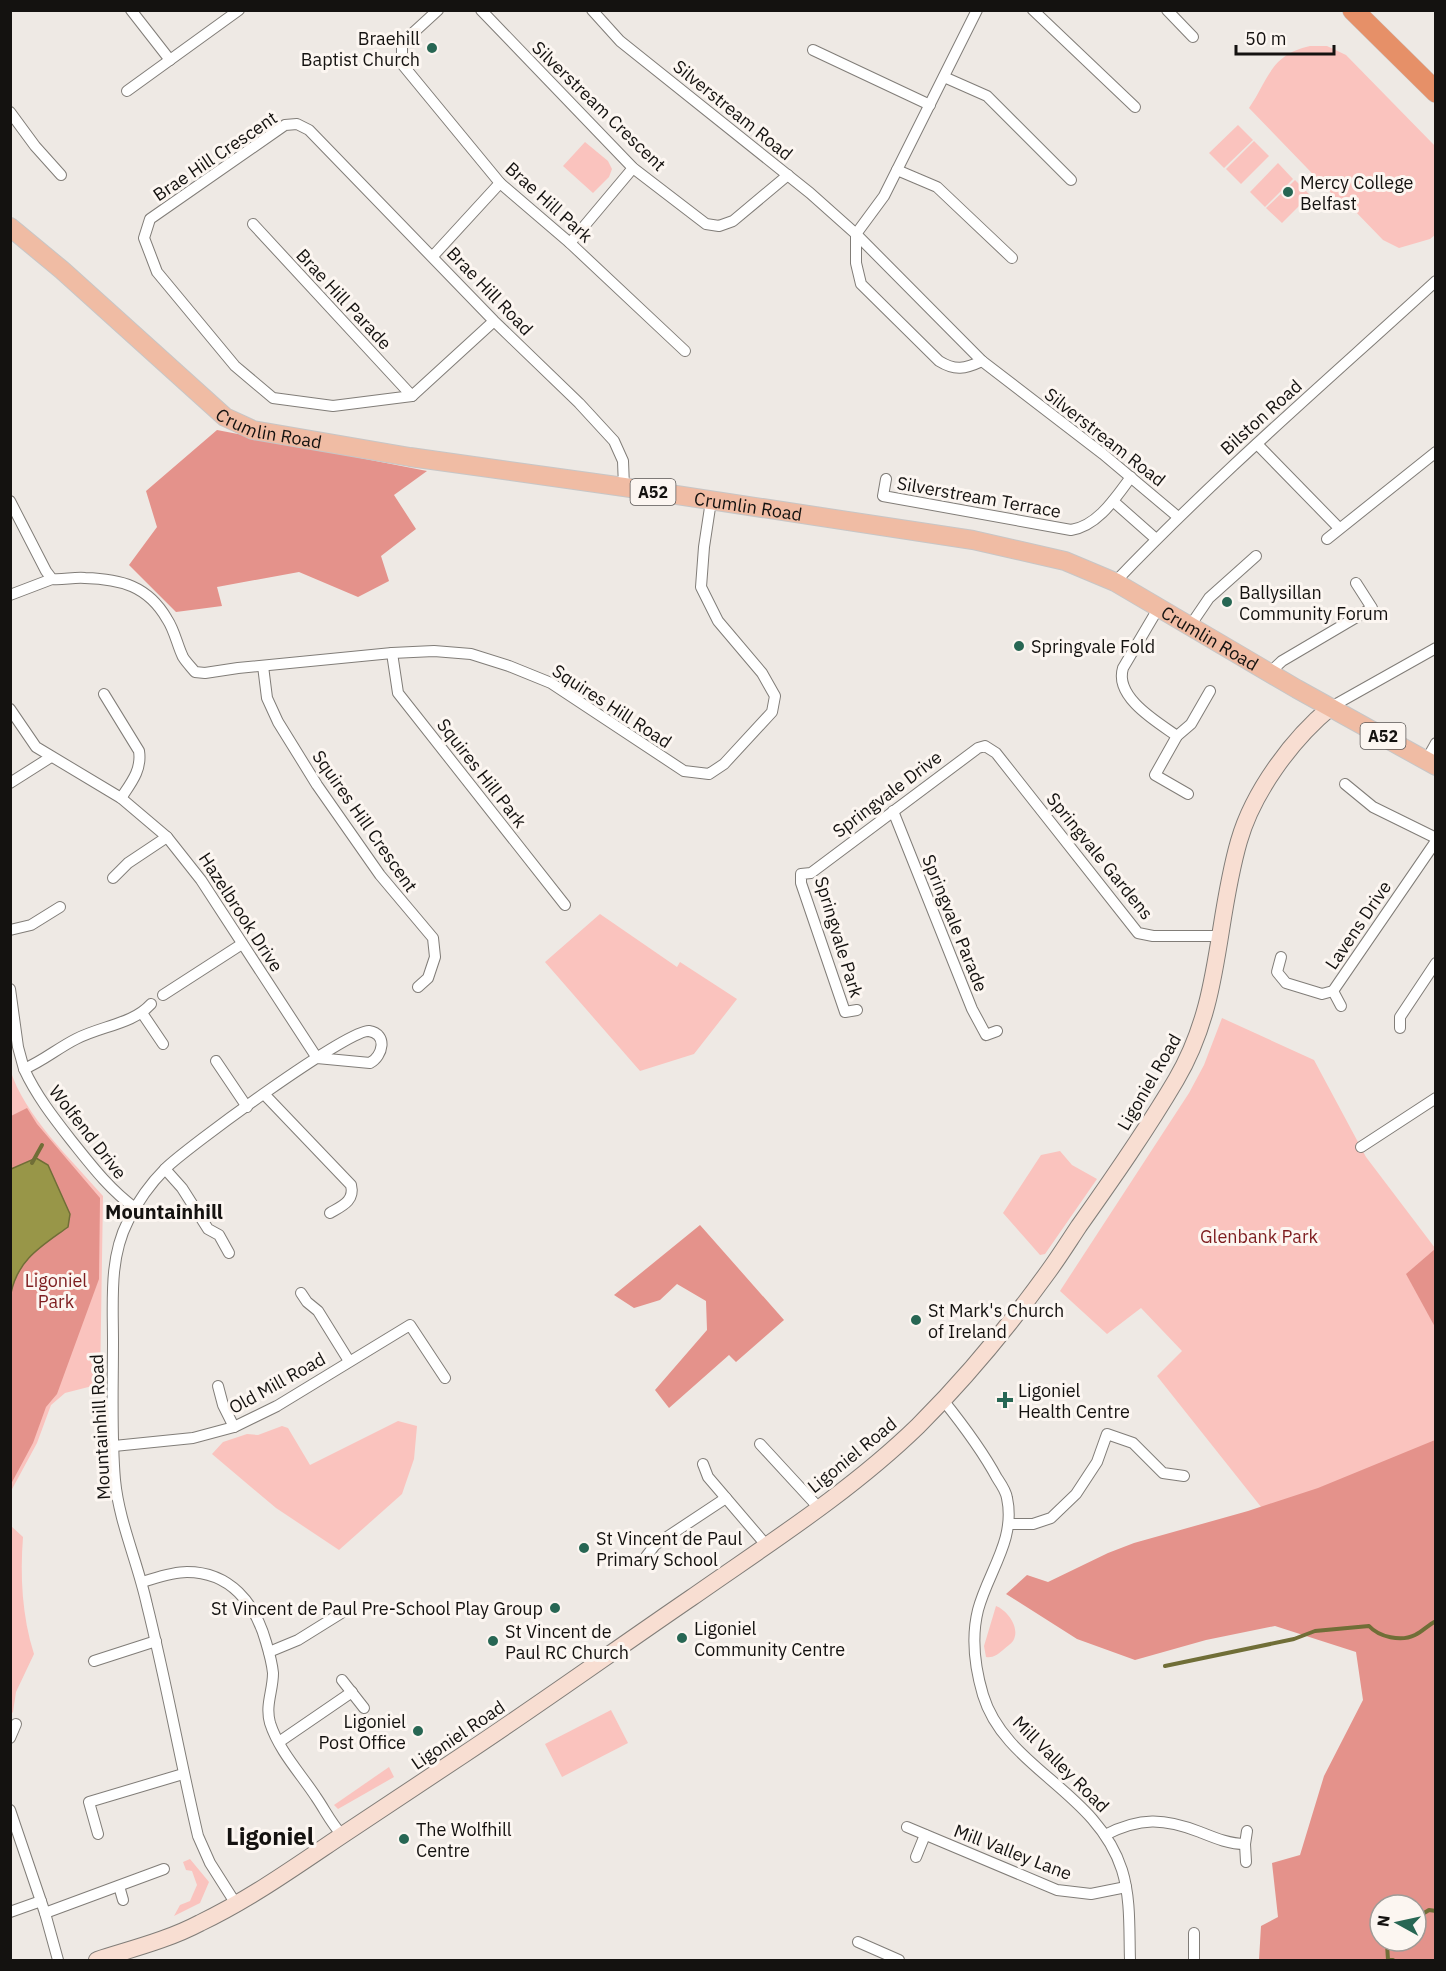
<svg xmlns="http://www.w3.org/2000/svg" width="1446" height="1971" font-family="'IBM Plex Sans',sans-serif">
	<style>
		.green { fill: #fac3be }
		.forest { fill: #e4928b; fill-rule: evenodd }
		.water { fill: #989648; stroke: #706e37; stroke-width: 1.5 }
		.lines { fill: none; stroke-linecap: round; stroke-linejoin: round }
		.stream { stroke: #706e37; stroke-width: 4 }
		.street-casing { stroke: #817d78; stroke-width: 12 }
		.secondary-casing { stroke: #817d78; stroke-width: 18 }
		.primary-casing { stroke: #c7c6c6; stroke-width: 20 }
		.highway-casing { stroke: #c7c6c6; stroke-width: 22 }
		.street { stroke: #fff; stroke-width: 10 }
		.secondary { stroke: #f8ded2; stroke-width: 16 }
		.primary { stroke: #f0bca4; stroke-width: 18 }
		.highway { stroke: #e69068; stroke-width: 21 }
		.poi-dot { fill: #276653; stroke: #fcf6f1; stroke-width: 2 }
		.labels { text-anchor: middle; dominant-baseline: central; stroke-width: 6; stroke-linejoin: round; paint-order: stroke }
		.shield { fill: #fcf6f1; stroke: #5a5654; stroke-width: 1.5 }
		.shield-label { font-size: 16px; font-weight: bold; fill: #141210 }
		.poi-label { font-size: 18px; fill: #141210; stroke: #fcf6f1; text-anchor: start }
		.street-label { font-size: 18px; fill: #141210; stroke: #fcf6f1 }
		.park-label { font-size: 18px; fill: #7d1d1f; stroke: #fcf6f1 }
		.neighbourhood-label { font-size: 20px; font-weight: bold; fill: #141210; stroke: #fcf6f1 }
		.district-label { font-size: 24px; font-weight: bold; fill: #141210; stroke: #fcf6f1 }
	</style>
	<rect width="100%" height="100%" fill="#eee9e4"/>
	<!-- green -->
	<g class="green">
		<path d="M1310 46H1327L1346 55 1435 146V235L1430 239 1399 248 1383 240 1353 209 1335 197 1249 108C1269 79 1270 55 1310 46Z"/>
		<polygon points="1238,125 1253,140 1224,168 1209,153"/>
		<polygon points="1254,141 1269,156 1241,184 1226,169"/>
		<polygon points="585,142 608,161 612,169 609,177 593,193 563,166"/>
		<polygon points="1278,163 1293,179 1265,207 1250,192"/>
		<polygon points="1295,180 1310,195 1282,223 1266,208"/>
		<polygon points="600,914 677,967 680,962 737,999 694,1054 640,1071 545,962"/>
		<polygon points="1222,1018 1314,1060 1366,1157 1435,1248 1435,1492 1281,1532 1157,1376 1182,1351 1141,1308 1107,1334 1060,1291 1189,1093 1204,1065"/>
		<path d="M10 1069C24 1116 72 1160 103 1196L100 1384 65 1393 51 1405 37 1443 11 1491Z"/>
		<polygon points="1060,1151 1072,1165 1097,1179 1045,1254 1040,1255 1003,1213 1041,1155"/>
		<polygon points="398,1421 417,1426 414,1459 402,1494 339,1550 276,1508 212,1454 223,1442 247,1434 258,1435 282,1426 288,1428 310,1465"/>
		<path d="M11 1526 23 1537C20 1576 22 1616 34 1654L16 1692 13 1712 11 1714Z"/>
		<path d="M996 1606C1007 1610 1021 1628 1013 1641 1011 1644 1006 1647 1003 1650 997 1655 993 1658 986 1657L984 1646Z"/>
		<polygon points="611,1710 628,1743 562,1777 545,1744"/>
		<polygon points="389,1767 394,1777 338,1809 334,1805"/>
		<polygon points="190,1859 209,1882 200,1903 174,1916 180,1905 190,1901 197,1885 192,1871 186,1870 183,1862"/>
	</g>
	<!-- forest -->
	<g class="forest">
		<polygon points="217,430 427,471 394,495 416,529 381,556 389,581 358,597 299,572 217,587 222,606 176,612 129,565 157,527 146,491"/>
		<path d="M27 1108 37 1124 100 1198 99 1279 57 1394 46 1407 33 1443 11 1484 10 1293C18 1259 42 1246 68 1227L11 1169V1116Z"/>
		<polygon points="700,1225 784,1320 736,1362 729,1355 669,1408 655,1390 707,1330 706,1301 677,1284 660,1300 634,1308 614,1295"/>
		<polygon points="1435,1249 1435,1327 1406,1274"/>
		<path d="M1435 1440V1960H1259L1261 1926 1278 1917 1272 1863 1300 1855 1324 1776 1363 1700 1356 1652 1275 1626 1206 1640 1135 1660 1077 1639 1006 1594 1027 1575 1048 1582 1108 1553 1134 1543 1248 1511 1318 1488ZM1380 1905H1416V1941H1380Z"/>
	</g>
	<!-- water -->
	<path class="water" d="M36 1158 48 1165 70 1214 68 1227C42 1246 18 1259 11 1293V1169Z"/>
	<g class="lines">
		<!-- stream -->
		<g class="stream">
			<polyline points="32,1163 42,1145"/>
			<path d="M1165 1666 1294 1639 1315 1631 1369 1626C1379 1637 1401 1642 1415 1635 1422 1632 1428 1625 1436 1621"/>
			<polyline points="1416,1918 1429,1910 1436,1911"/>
			<polyline points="1393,1960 1388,1960 1387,1944 1411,1941"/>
		</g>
		<!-- street casing -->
		<g class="street-casing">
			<g id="street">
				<polyline points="131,10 170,60"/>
				<polyline points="438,10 402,43 402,64 500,183 570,243 685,351"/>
				<polyline points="481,10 633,168 706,224 719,226 733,221 788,175"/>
				<polyline points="592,10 620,41 810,193 856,234 982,361 1103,454 1178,517"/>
				<path d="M977 10 884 196 856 234V263L861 284 939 361C955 371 965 369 982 361"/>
				<polyline points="1033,10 1135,107"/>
				<polyline points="1167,10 1193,37"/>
				<polyline points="813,50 930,105"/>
				<polyline points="944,77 987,96 1071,180"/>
				<polyline points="127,91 239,10"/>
				<polyline points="10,112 35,146 61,175"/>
				<polyline points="897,170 937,187 1012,258"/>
				<polyline points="253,224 412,396"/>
				<polyline points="570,243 633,168"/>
				<polyline points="433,256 500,183"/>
				<polyline points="494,321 412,396 333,406 273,398 235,366 157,272 144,238 150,219 285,125 297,124 309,130 494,321 579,403 614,441 623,461 624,487"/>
				<polyline points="1257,444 1339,528"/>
				<path d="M886 479 883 496 1071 530C1098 526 1116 497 1131 477"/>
				<path d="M10 501 46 571 52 579C63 580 74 577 85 578 121 579 148 586 167 619 175 631 177 645 183 657 186 662 191 667 195 672L205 673 238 668 392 653 434 651 471 654 509 666 551 683 684 771 709 774 724 764 772 712 775 696 762 673 718 621 701 587 704 547 711 501"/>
				<polyline points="1113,501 1156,539"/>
				<polyline points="1327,539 1436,452"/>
				<path d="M1115 582C1216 476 1328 380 1436 281"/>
				<polyline points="10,595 52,579"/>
				<path d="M1159 607 1123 668C1114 697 1157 722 1177 736"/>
				<polyline points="1190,626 1209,598 1256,556"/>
				<polyline points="392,653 398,693 565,905"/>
				<polyline points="263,666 267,698 278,722 317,785 380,875 433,938 435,957 428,978 418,987"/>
				<polyline points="1269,673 1282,661 1372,608 1356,583"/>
				<path d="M104 694 139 751C142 770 131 783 121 798"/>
				<polyline points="1331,707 1436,648"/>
				<polyline points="10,709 36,747 121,798 167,837 201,880 317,1058"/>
				<polyline points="1426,761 1436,743"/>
				<polyline points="10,783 51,757"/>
				<polyline points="1345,784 1373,807 1436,838"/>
				<polyline points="1188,794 1155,775 1177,736 1191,724 1210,691"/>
				<polyline points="893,811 972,1009 986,1035 997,1031"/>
				<polyline points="113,878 128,863 167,837"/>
				<polyline points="10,930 31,925 60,907"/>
				<polyline points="1281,957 1277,972 1286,983 1322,994 1333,991 1436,841"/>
				<path d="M10 989 18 1047 24 1069C43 1061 58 1048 76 1039 101 1026 133 1024 151 1004"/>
				<polyline points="1333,991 1341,1006"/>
				<polyline points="163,995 242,944"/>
				<polyline points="857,1010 845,1012 801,883 801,874 811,873 978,748 985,746 996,753 1138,933 1153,936 1221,936"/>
				<polyline points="142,1013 163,1044"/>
				<polyline points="1400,1028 1400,1017 1436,963"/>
				<polyline points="216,1061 247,1107"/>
				<path d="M24 1069C36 1095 53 1117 71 1140 91 1165 109 1189 135 1208"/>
				<path d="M264 1094 351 1185C355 1201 342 1206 330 1213"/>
				<polyline points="1361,1147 1436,1098"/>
				<polyline points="165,1169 182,1188 208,1229 219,1235 229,1253"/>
				<polyline points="301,1293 307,1302 318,1311 349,1361"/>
				<polyline points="218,1386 223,1405 234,1427"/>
				<path d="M943 1400C963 1425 982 1450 997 1478 1001 1484 1006 1491 1007 1498 1016 1540 988 1572 978 1610 971 1638 975 1668 983 1695 1005 1768 1097 1791 1122 1870 1131 1899 1129 1931 1130 1960"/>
				<polyline points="760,1444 819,1508"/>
				<polyline points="114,1446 193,1438 234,1427 277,1406 410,1325 445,1378"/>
				<polyline points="703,1464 708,1477 767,1546"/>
				<polyline points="1009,1524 1033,1524 1051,1518 1076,1494 1097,1462 1107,1434 1133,1443 1163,1473 1184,1476"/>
				<polyline points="645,1558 655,1545 726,1498"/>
				<path d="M142 1582C156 1578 172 1572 187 1572 230 1572 255 1603 266 1642 269 1652 272 1663 273 1673 273 1691 265 1705 270 1723 279 1751 301 1774 316 1797 325 1810 331 1823 342 1835"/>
				<polyline points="269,1652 298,1640 343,1612"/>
				<polyline points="94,1661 156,1641"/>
				<polyline points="342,1680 364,1708"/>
				<polyline points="10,1738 16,1724"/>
				<polyline points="279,1742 352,1692"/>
				<polyline points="10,1810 45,1913 58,1960"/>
				<polyline points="907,1827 1057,1890 1091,1894 1126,1887"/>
				<polyline points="98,1834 89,1802 183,1774"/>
				<path d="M1105 1835C1140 1817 1164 1818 1200 1832 1215 1838 1229 1844 1245 1844"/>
				<polyline points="916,1857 925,1835"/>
				<polyline points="1246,1862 1245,1844 1247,1831"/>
				<polyline points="119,1886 123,1900"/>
				<path d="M236 1904 210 1863 198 1836C180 1759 166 1681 147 1605 138 1563 119 1522 115 1480 111 1434 113 1388 113 1342 113 1301 109 1258 128 1221 138 1201 150 1184 165 1169 186 1148 348 1029 369 1031 388 1034 383 1056 370 1063L317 1058"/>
				<polyline points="10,1912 41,1901"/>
				<polyline points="45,1913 164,1869"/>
				<polyline points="1194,1933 1194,1960"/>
				<polyline points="858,1942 899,1960"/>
			</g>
		</g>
		<!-- secondary casing -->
		<g class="secondary-casing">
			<path id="secondary" d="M97 1960C131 1949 168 1940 200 1923 250 1899 295 1867 341 1836 382 1809 423 1782 463 1755 540 1704 615 1650 691 1598 768 1544 850 1492 918 1426 965 1379 1009 1326 1048 1272 1059 1257 1069 1241 1079 1226 1113 1178 1146 1131 1176 1080 1222 1002 1215 924 1239 841 1253 792 1292 739 1331 707"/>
		</g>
		<!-- primary casing -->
		<g class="primary-casing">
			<g id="primary">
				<path id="s1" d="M10 227 62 270 225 417 253 430 410 457 624 487 973 540 1065 561 1115 582 1297 689 1436 766"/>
			</g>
		</g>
		<!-- highway casing -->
		<g class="highway-casing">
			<polyline id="highway" points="1353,10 1436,92"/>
		</g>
		<!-- street -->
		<use href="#street" class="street"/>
		<!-- secondary -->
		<use href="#secondary" class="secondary"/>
		<!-- primary -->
		<use href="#primary" class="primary"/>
		<!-- highway -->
		<use href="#highway" class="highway"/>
	</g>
	<!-- markers -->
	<g class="poi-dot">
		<circle cx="432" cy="48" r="6"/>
		<circle cx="1288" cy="192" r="6"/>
		<circle cx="1227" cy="602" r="6"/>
		<circle cx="1019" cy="646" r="6"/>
		<circle cx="916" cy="1320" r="6"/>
		<path d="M1002 1391h6v6h6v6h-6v6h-6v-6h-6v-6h6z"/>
		<circle cx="584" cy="1548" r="6"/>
		<circle cx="555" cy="1608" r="6"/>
		<circle cx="682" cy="1638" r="6"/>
		<circle cx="493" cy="1641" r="6"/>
		<circle cx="418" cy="1731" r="6"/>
		<circle cx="404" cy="1839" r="6"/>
	</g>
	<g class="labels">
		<!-- shield labels -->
		<g class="shield">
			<rect x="630.5" y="479" width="45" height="26" rx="4.5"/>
			<rect x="1360.5" y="723" width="45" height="26" rx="4.5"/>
		</g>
		<g class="shield-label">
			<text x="653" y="492">A52</text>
			<text x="1383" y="736">A52</text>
		</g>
		<!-- poi labels -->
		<g class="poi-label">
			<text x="420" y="38" text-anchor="end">Braehill<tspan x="420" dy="21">Baptist Church</tspan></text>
			<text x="1300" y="182">Mercy College<tspan x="1300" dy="21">Belfast</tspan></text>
			<text x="1239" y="592">Ballysillan<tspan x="1239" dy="21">Community Forum</tspan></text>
			<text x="1031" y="646">Springvale Fold</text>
			<text x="928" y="1310">St Mark's Church<tspan x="928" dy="21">of Ireland</tspan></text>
			<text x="1018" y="1390">Ligoniel<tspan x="1018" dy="21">Health Centre</tspan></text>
			<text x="596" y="1538">St Vincent de Paul<tspan x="596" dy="21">Primary School</tspan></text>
			<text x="543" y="1608" text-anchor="end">St Vincent de Paul Pre-School Play Group</text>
			<text x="694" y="1628">Ligoniel<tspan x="694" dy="21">Community Centre</tspan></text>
			<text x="505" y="1631">St Vincent de<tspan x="505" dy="21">Paul RC Church</tspan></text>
			<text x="406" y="1721" text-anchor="end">Ligoniel<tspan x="406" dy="21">Post Office</tspan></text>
			<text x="416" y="1829">The Wolfhill<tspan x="416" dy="21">Centre</tspan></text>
		</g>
		<!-- street labels -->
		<g class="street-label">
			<text transform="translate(599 106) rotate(44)">Silverstream Crescent</text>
			<text transform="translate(733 110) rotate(39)">Silverstream Road</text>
			<text transform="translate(215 156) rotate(-34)">Brae Hill Crescent</text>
			<text transform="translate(549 202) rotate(42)">Brae Hill Park</text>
			<text transform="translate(490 291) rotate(46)">Brae Hill Road</text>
			<text transform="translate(344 299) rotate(47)">Brae Hill Parade</text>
			<text transform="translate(1261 417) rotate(-42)">Bilston Road</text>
			<text stroke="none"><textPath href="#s1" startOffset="333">Crumlin Road</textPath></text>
			<text transform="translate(1105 437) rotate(38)">Silverstream Road</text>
			<text transform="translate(979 497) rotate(10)">Silverstream Terrace</text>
			<text stroke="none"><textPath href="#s1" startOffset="819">Crumlin Road</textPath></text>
			<text stroke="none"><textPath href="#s1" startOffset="1305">Crumlin Road</textPath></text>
			<text transform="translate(612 706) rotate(33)">Squires Hill Road</text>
			<text transform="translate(482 773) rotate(52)">Squires Hill Park</text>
			<text transform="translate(887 794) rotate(-37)">Springvale Drive</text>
			<text transform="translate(365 821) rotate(55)">Squires Hill Crescent</text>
			<text transform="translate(1100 856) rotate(51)">Springvale Gardens</text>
			<text transform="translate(241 912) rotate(57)">Hazelbrook Drive</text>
			<text transform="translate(955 923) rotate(68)">Springvale Parade</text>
			<text transform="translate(1358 925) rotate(-56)">Lavens Drive</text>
			<text transform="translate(839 937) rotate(73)">Springvale Park</text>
			<text transform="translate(1149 1082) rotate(-60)">Ligoniel Road</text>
			<text transform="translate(88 1132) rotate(52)">Wolfend Drive</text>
			<text transform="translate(277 1383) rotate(-29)">Old Mill Road</text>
			<text transform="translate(100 1427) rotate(-93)">Mountainhill Road</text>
			<text transform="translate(852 1455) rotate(-39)">Ligoniel Road</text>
			<text transform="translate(458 1735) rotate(-34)">Ligoniel Road</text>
			<text transform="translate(1061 1764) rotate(45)">Mill Valley Road</text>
			<text transform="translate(1013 1852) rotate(21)">Mill Valley Lane</text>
		</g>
		<!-- park labels -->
		<g class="park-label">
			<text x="1259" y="1236">Glenbank Park</text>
			<text x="56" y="1280">Ligoniel<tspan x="56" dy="21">Park</tspan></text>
		</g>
		<!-- neighbourhood labels -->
		<g class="neighbourhood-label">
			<text x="164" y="1211">Mountainhill</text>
		</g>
		<!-- district labels -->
		<g class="district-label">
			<text x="270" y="1836">Ligoniel</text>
		</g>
	</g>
	<!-- border -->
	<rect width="1446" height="1971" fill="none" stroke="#141210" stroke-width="24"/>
	<!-- north arrow -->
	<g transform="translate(1398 1923) rotate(278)"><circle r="28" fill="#fcf6f1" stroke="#9f9b97" stroke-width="1.5"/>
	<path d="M0-4.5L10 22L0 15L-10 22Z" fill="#276653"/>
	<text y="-9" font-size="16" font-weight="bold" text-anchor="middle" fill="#141210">N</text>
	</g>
	<!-- scale -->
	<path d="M1236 45v9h98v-9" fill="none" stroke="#141210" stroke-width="3"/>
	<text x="1245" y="45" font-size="18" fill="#141210" stroke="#fcf6f1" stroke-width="4.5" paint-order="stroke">50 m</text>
</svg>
